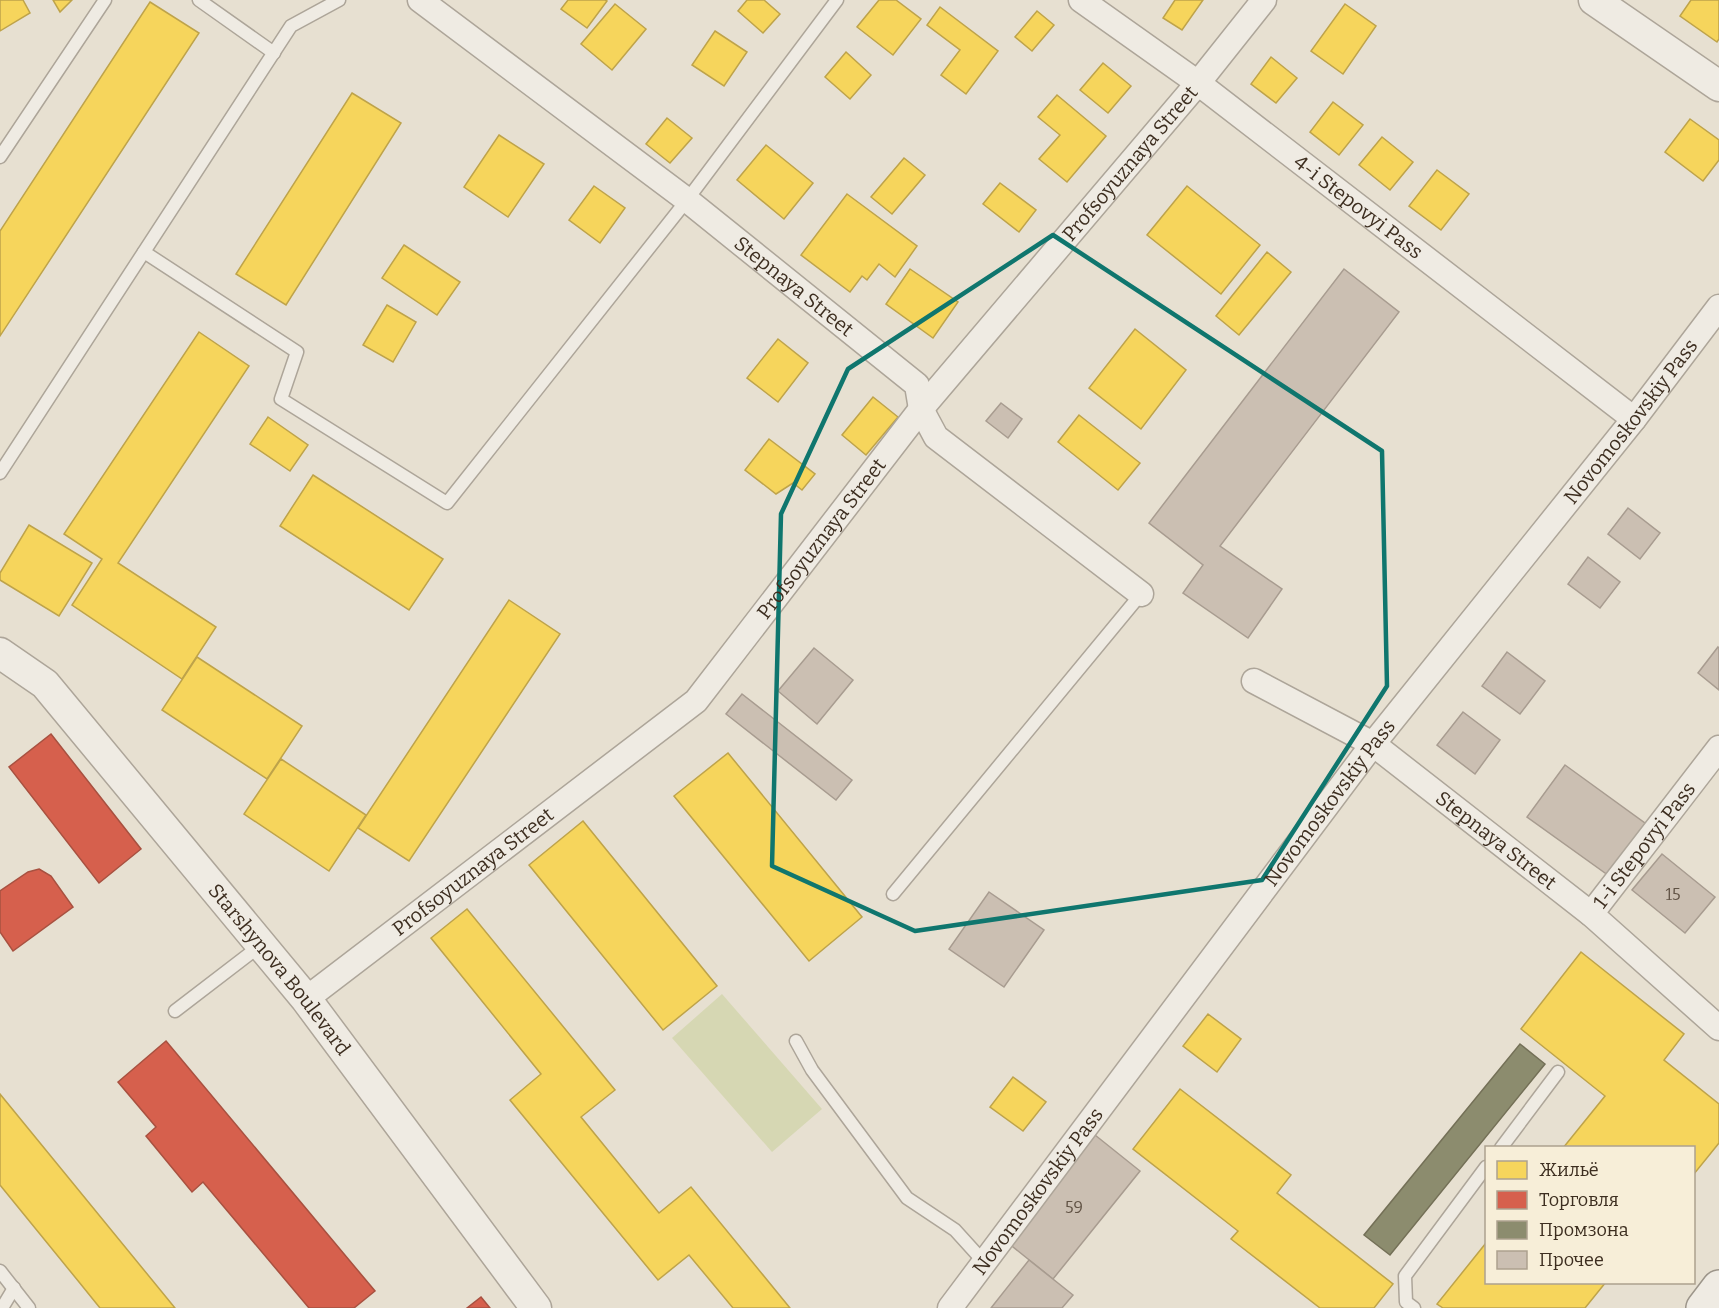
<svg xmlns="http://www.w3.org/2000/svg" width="1719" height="1308" font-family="Bitter,serif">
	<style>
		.park { fill: #d6d7b3 }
		.homes { fill: #f6d55c; stroke: #bea34a; stroke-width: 1.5 }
		.shops { fill: #d6604d; stroke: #a85140; stroke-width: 1.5 }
		.industry { fill: #8c8c6e; stroke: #747057; stroke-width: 1.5 }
		.building { fill: #cbbfb2; stroke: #a89c90; stroke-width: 1.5 }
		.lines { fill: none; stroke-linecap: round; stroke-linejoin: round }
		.service-casing { stroke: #ada599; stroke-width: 15 }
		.minor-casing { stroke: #ada599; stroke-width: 27 }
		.tertiary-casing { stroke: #ada599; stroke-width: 33 }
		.secondary-casing { stroke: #9c958a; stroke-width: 36 }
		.service { stroke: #efebe3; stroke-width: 12 }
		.minor { stroke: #efebe3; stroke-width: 24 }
		.tertiary { stroke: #efebe3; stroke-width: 30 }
		.secondary { stroke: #efebe3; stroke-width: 33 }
		.marked { fill: none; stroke: #0f766e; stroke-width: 4.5; stroke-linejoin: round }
		.labels { text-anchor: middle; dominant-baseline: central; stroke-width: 6; stroke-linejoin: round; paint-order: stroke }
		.number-label { font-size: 16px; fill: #605244 }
		.street-label { font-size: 20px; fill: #3d2e20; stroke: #f7eed8 }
	</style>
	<rect width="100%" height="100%" fill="#e7e0d1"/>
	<!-- park -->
	<polygon class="park" points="722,994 822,1109 772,1152 672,1038"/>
	<!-- homes -->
	<g class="homes">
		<polygon points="0,0 23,0 30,13 0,31"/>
		<polygon points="53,0 72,0 60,12"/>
		<polygon points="568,0 605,0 607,1 587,28 561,9"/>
		<polygon points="747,0 764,0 780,14 763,33 738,11"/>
		<polygon points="879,0 896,0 921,19 893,55 857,27"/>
		<polygon points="1175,0 1203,0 1182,30 1163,18"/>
		<polygon points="1691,0 1719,0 1719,39 1717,42 1680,16"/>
		<polygon points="150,2 199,33 0,336 0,231"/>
		<polygon points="615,4 646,29 612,70 581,44"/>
		<polygon points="1345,4 1376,26 1343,74 1311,51"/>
		<polygon points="940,7 998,51 966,94 941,75 960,50 927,25"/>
		<polygon points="1037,11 1054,25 1032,51 1015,37"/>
		<polygon points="715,31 747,52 724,86 692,65"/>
		<polygon points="846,52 871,75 850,99 825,77"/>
		<polygon points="1271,57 1297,78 1276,103 1251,84"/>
		<polygon points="1103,63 1131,86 1108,113 1080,90"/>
		<polygon points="352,93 401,123 286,305 236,274"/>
		<polygon points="1057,95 1106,136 1067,182 1039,159 1060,135 1038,117"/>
		<polygon points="1333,102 1363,125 1339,155 1310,132"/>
		<polygon points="667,118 692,138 670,163 646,144"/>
		<polygon points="1690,119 1719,140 1719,160 1703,181 1665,152"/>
		<polygon points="499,135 544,164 508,217 464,187"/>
		<polygon points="1382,137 1413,162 1390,190 1359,165"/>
		<polygon points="766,145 813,183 784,219 737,180"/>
		<polygon points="904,158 925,175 892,214 871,197"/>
		<polygon points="1437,170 1469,194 1441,230 1409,206"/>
		<polygon points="1000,183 1036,210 1019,232 983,204"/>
		<polygon points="594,186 625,208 600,243 569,220"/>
		<polygon points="1187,186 1260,245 1221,294 1147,235"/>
		<polygon points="847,194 917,246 895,277 879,264 867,280 862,276 850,292 801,255"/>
		<polygon points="404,245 460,282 437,315 382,278"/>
		<polygon points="1267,252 1291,272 1239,335 1216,316"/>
		<polygon points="910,269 958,302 933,338 886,304"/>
		<polygon points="387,305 416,322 393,362 363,345"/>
		<polygon points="1135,329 1186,370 1141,429 1089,388"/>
		<polygon points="199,332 249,366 118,563 216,627 182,679 72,605 102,559 64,534"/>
		<polygon points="778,339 808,363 778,402 747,378"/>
		<polygon points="873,397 898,417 866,455 842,435"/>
		<polygon points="1079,415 1140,463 1118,490 1058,442"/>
		<polygon points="268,417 308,445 290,471 250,444"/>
		<polygon points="769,439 815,474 802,490 793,483 776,494 745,470"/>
		<polygon points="313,475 443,559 409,610 280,526"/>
		<polygon points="29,525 92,563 59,616 0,580 0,573"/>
		<polygon points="509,600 560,634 409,861 358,828"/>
		<polygon points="197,657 302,726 267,779 162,710"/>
		<polygon points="728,753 862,917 809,961 674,796"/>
		<polygon points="281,759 366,815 329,871 244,814"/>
		<polygon points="583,821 717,986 663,1030 529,865"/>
		<polygon points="467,909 615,1090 581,1117 659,1213 691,1187 790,1308 733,1308 689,1255 658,1280 510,1100 541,1074 431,938"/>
		<polygon points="1581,952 1684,1034 1664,1060 1719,1104 1719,1143 1694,1174 1694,1148 1563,1148 1605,1096 1521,1029"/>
		<polygon points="1208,1014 1241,1039 1217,1072 1183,1046"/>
		<polygon points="1013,1077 1046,1102 1023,1131 990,1107"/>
		<polygon points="1180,1089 1291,1175 1277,1193 1393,1284 1374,1308 1320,1308 1231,1239 1238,1231 1133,1149"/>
		<polygon points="0,1094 175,1308 100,1308 79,1282 0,1185"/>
		<polygon points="1486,1243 1486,1282 1606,1282 1585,1308 1443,1308 1437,1304"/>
	</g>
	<!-- shops -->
	<g class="shops">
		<polygon points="51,734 141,849 99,883 9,767"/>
		<polygon points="39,869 51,876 73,907 13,951 0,932 0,891 28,872"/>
		<polygon points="166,1041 375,1291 354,1308 309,1308 203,1182 192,1192 146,1136 156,1127 118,1082"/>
		<polygon points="481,1297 490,1308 467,1308"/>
	</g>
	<!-- industry -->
	<polygon class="industry" points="1520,1044 1545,1064 1390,1255 1364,1235"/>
	<!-- building -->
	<g class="building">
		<polygon points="1344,269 1399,312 1220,546 1282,589 1248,638 1183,593 1203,565 1149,523"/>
		<polygon points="1001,403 1022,419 1008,438 986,421"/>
		<polygon points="1628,508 1660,533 1640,559 1608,534"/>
		<polygon points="1588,557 1620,582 1600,608 1568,584"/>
		<polygon points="1718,647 1719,648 1719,690 1698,673"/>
		<polygon points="814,648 853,680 817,724 778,691"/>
		<polygon points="1507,652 1545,681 1520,714 1482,686"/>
		<polygon points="742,694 852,780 836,800 726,714"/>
		<polygon points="1463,712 1500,740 1475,774 1437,745"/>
		<polygon points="1565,765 1649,826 1612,878 1527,817"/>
		<polygon points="1662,854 1715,897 1685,933 1632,890"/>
		<polygon points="989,892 1044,930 1004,987 949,949"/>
		<polygon points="1095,1135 1140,1171 1053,1279 1008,1243"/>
		<polygon points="1029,1260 1073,1295 1062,1308 991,1308"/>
	</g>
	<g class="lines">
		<!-- service casing -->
		<g class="service-casing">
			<g id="service">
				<polyline points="199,0 274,53"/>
				<polyline points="0,157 105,0"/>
				<polyline points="144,252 297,352 281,399 447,503 687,200 837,0"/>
				<polyline points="0,473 291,26 339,0"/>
				<polyline points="893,894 1141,594"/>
				<polyline points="175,1011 261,945"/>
				<polyline points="796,1041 812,1070 907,1198 955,1230 984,1262"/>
				<polyline points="1501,1148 1558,1072"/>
				<polyline points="0,1271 29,1308"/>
				<polyline points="2,1308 14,1288"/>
				<polyline points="1414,1308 1406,1302 1405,1276 1486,1167"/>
			</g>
		</g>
		<!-- minor casing -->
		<g class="minor-casing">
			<g id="minor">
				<path id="s1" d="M420 0 687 200 917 385 921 409 936 437 1141 594"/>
				<path id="s2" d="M1081 0 1198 83 1634 419"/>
				<path id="s3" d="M1254 681 1373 744 1591 914 1719 1028"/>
				<path id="s4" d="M1591 914 1719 748"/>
				<path id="s5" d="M306 999 696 701 921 409 1198 83 1264 0"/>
				<path id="s6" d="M950 1308 1373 744 1634 419 1719 307"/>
			</g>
		</g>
		<!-- tertiary casing -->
		<g class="tertiary-casing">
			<g id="tertiary">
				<polyline points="1594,0 1719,86"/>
				<path id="s7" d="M0 653 45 684 306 999 536 1308"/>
			</g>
		</g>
		<!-- secondary casing -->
		<g class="secondary-casing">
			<polyline id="secondary" points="1703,1308 1719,1287"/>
		</g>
		<!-- service -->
		<use href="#service" class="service"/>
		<!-- minor -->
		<use href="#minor" class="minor"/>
		<!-- tertiary -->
		<use href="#tertiary" class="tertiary"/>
		<!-- secondary -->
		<use href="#secondary" class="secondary"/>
	</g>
	<!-- marked area -->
	<path class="marked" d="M1053 235 1382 451 1387 686 1262 880 915 931 772 866 781 514 848 369Z"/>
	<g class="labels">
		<!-- number labels -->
		<g class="number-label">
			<text x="1673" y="894">15</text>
			<text x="1074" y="1207">59</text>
		</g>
		<!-- street labels -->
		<g class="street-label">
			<text stroke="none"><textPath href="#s5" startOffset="1182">Profsoyuznaya Street</textPath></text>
			<text stroke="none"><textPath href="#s2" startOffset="346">4-i Stepovyi Pass</textPath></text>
			<text stroke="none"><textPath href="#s1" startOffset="471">Stepnaya Street</textPath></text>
			<text stroke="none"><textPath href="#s6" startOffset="1118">Novomoskovskiy Pass</textPath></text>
			<text stroke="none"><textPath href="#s5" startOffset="696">Profsoyuznaya Street</textPath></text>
			<text stroke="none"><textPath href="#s6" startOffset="632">Novomoskovskiy Pass</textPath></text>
			<text stroke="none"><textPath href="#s3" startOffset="291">Stepnaya Street</textPath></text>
			<text stroke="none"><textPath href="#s4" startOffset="87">1-i Stepovyi Pass</textPath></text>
			<text stroke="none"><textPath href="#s5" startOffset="210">Profsoyuznaya Street</textPath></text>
			<text stroke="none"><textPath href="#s7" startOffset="424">Starshynova Boulevard</textPath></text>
			<text stroke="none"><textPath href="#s6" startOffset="146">Novomoskovskiy Pass</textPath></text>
		</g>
	</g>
	<!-- legend -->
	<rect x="1485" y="1146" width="210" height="138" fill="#f7eed8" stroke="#ada18e" stroke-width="1.5"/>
	<rect x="1497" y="1161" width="30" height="18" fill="#f6d55c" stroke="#ada18e" stroke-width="1.5"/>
	<text x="1539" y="1176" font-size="18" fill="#3d2e20">Жильё</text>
	<rect x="1497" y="1191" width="30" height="18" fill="#d6604d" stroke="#ada18e" stroke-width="1.5"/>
	<text x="1539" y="1206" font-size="18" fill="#3d2e20">Торговля</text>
	<rect x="1497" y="1221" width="30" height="18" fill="#8c8c6e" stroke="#ada18e" stroke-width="1.5"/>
	<text x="1539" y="1236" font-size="18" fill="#3d2e20">Промзона</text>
	<rect x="1497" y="1251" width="30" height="18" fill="#cbbfb2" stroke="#ada18e" stroke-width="1.5"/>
	<text x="1539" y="1266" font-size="18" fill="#3d2e20">Прочее</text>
</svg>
